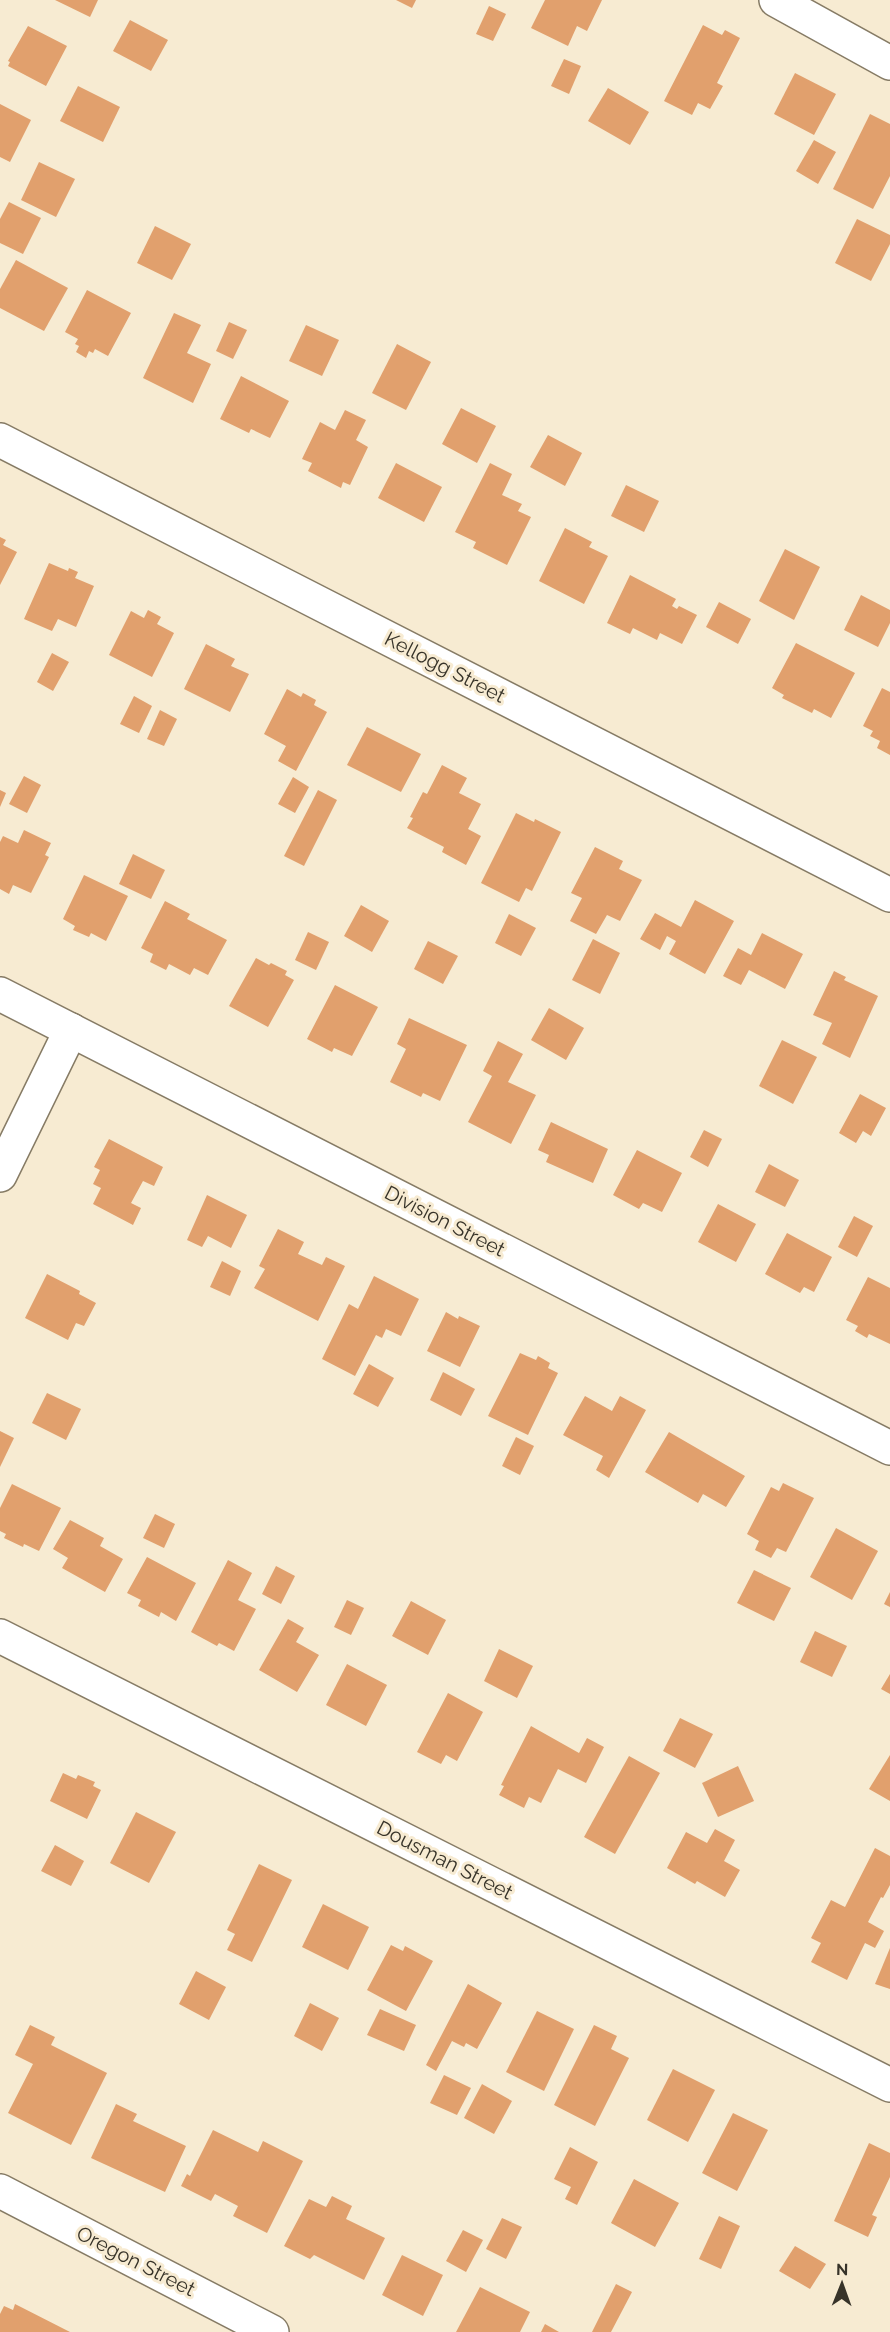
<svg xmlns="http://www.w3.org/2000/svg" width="890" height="2332" font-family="Raleway,sans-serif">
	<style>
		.building { fill: #e1a06d }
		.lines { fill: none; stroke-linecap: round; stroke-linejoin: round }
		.minor-casing { stroke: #867b65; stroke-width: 36 }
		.tertiary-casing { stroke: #867b65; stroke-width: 36 }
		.minor { stroke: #fff; stroke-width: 33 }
		.tertiary { stroke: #fff; stroke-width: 33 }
		.labels { text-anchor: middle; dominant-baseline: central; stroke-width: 6; stroke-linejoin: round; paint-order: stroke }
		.street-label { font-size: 20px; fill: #373329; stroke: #f7ebd2 }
	</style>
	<rect width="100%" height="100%" fill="#f7ebd2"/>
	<!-- building -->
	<g class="building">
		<polygon points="55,0 98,0 90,17"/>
		<polygon points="396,0 416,0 412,8"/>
		<polygon points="545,0 602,0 587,31 577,26 568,46 531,28"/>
		<polygon points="489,6 506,14 493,41 476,34"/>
		<polygon points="130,20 168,40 151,71 113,51"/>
		<polygon points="703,25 722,35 725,30 740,38 717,83 723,86 710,109 698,103 692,115 664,101"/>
		<polygon points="28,26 67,46 46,86 8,66 10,62 8,61"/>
		<polygon points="564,59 581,66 569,94 551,86"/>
		<polygon points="795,73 836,94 814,135 774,114"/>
		<polygon points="78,86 120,107 103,142 60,121"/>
		<polygon points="608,88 649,112 630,145 588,121"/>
		<polygon points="0,104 31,120 10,162 0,157"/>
		<polygon points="870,114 890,124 890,176 873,209 833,189"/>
		<polygon points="814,140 836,152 818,184 796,171"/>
		<polygon points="39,162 75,179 56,217 21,200"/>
		<polygon points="9,202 41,218 23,254 0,243 0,219"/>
		<polygon points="857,219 890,235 890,244 871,281 835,263"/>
		<polygon points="155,226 191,244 172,280 137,263"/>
		<polygon points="16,260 68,288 44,331 0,308 0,289"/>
		<polygon points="87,290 131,313 108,356 95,349 93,353 89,351 86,358 76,352 79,346 75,344 78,339 65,332"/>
		<polygon points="174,313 201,325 187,353 211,364 193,403 143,378"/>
		<polygon points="229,322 247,330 233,359 216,351"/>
		<polygon points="306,325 339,340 322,376 289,361"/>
		<polygon points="397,344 431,362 406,410 372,393"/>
		<polygon points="241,376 289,401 270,438 251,429 249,433 220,419"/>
		<polygon points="461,408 496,426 477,463 442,444"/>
		<polygon points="345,410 366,420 356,440 368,447 350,485 343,482 341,488 308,471 312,463 302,459 320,422 335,430"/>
		<polygon points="548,435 582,453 565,486 530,467"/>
		<polygon points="396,463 442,487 424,522 378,498"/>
		<polygon points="490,463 512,474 502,495 522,504 518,511 531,517 507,565 473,548 476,542 455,532"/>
		<polygon points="626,485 659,501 644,532 611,516"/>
		<polygon points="565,528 592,542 589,547 608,556 584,604 539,581"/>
		<polygon points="0,537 6,540 3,545 17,552 0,585"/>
		<polygon points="785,549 820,567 794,620 759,601"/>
		<polygon points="49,563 68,571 69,568 78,572 75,578 94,586 76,627 58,619 52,631 24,619"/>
		<polygon points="630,575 676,599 672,606 677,609 679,606 697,615 682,644 660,633 657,640 633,628 630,634 607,623"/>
		<polygon points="861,595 890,610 890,623 878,647 844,630"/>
		<polygon points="719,602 751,619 738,644 706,627"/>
		<polygon points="148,610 161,617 157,624 174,633 152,677 109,655 131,611 144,618"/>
		<polygon points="796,643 855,673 831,718 814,709 812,713 782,698 784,695 772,688"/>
		<polygon points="206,644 235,659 231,666 249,674 230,712 184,689"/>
		<polygon points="52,653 69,662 53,691 37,682"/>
		<polygon points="882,688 890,692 890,755 877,748 880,741 870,736 873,731 863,726"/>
		<polygon points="287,689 301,697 303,693 316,700 314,705 327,712 296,771 278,761 286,746 264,734"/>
		<polygon points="134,696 152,706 139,733 120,724"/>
		<polygon points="160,710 177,719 164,746 147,739"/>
		<polygon points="367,727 421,754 401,792 347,765"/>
		<polygon points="442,765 467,778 459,793 481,804 468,829 481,836 466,865 442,852 444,847 407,828 413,818 410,817 423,792 427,794"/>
		<polygon points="24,776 41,785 27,813 9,804"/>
		<polygon points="293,777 309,787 295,813 278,804"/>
		<polygon points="0,790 6,793 0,807"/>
		<polygon points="318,790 337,800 304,866 284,856"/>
		<polygon points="516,813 534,822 535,819 561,832 532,891 526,888 519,902 481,883"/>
		<polygon points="24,830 51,843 45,855 49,857 31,893 13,885 9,894 0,889 0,842 3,836 18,843"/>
		<polygon points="595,847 623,861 619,869 642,880 620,921 607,915 596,934 570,921 582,898 571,893"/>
		<polygon points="133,854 165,870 151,899 119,884"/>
		<polygon points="84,875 128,896 106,941 91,933 89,937 73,930 75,926 63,919"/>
		<polygon points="695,900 734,921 705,974 669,954 676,941 667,936 660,950 640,939 655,913 681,927"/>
		<polygon points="165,901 190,914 187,919 227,940 208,975 194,968 190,975 169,964 166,970 150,962 153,954 141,948"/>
		<polygon points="361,905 389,921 372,952 344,936"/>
		<polygon points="509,914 536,928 521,956 495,943"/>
		<polygon points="308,932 329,942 316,970 295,960"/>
		<polygon points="762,933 803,954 785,989 749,970 741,985 723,976 738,948 751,955"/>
		<polygon points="593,939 620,953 600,994 572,980"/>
		<polygon points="428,941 458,956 443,984 414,969"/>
		<polygon points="256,958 269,965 271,963 287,971 285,975 294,980 268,1027 229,1006"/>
		<polygon points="834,971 846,977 844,980 878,996 850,1058 822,1044 832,1023 813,1015"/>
		<polygon points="335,985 378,1007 352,1056 334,1048 332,1052 307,1039"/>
		<polygon points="549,1008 584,1028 566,1060 531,1040"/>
		<polygon points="409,1018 467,1045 440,1101 423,1093 421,1097 390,1082 406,1049 397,1044"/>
		<polygon points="782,1040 817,1057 793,1104 759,1086"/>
		<polygon points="498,1041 523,1054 508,1082 536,1095 511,1144 468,1122 492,1076 483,1071"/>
		<polygon points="860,1094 886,1108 871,1136 863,1131 856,1143 839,1133"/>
		<polygon points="551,1122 608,1149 593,1183 546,1162 549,1155 538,1150"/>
		<polygon points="704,1130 722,1139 708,1167 690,1157"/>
		<polygon points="109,1139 163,1167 154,1186 143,1181 131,1203 141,1208 133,1225 93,1204 101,1188 93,1184 100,1170 94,1167"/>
		<polygon points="637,1150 682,1173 662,1212 643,1203 639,1209 613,1195"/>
		<polygon points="769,1164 799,1180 785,1207 755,1192"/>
		<polygon points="207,1195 247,1215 231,1248 208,1236 202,1247 187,1240"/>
		<polygon points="718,1204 756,1224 736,1262 698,1242"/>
		<polygon points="854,1216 873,1226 857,1257 838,1247"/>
		<polygon points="278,1229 304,1242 298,1254 322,1265 326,1257 345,1266 318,1321 254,1288 265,1269 259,1266"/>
		<polygon points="787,1233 832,1257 814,1292 804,1287 800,1293 765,1274"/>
		<polygon points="222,1261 241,1271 230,1296 210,1287"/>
		<polygon points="47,1274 80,1291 79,1294 96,1303 84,1326 76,1323 68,1340 25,1318"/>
		<polygon points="374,1276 419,1299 401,1336 386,1329 382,1338 376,1335 355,1376 322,1359 349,1304 358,1309"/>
		<polygon points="868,1277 890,1288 890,1344 869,1334 867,1338 855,1331 858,1326 846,1320"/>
		<polygon points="446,1312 458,1319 459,1316 480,1326 460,1367 427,1351"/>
		<polygon points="520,1353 536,1360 538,1356 550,1363 548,1368 558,1373 528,1435 488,1416"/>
		<polygon points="369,1364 394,1378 378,1407 353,1394"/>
		<polygon points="443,1372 475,1389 461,1416 430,1400"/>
		<polygon points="47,1393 81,1409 66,1440 32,1423"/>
		<polygon points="585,1396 612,1411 620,1396 646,1410 609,1478 596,1470 603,1456 563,1435"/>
		<polygon points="0,1431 14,1438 0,1467"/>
		<polygon points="669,1432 745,1476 726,1507 703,1494 698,1503 645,1472"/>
		<polygon points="516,1437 534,1446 520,1475 502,1466"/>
		<polygon points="783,1483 814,1498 786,1552 777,1548 771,1558 755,1550 759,1541 747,1534 771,1487 779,1491"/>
		<polygon points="12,1484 61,1508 39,1551 24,1544 23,1547 4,1538 6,1534 0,1531 0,1508"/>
		<polygon points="155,1514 175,1524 164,1548 143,1538"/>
		<polygon points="70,1520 104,1538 100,1546 123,1559 105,1592 62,1568 68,1558 53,1549"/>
		<polygon points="836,1528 878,1551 852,1600 810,1577"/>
		<polygon points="147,1557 196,1583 176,1621 161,1612 159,1617 138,1606 141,1600 127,1593"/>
		<polygon points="228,1560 252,1573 238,1600 256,1609 234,1651 219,1643 217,1646 191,1632"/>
		<polygon points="276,1566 295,1576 281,1604 262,1594"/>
		<polygon points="754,1570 791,1588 774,1621 737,1603"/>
		<polygon points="890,1592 890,1607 884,1604"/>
		<polygon points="347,1600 364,1608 351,1635 334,1627"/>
		<polygon points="411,1601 446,1620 428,1655 392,1636"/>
		<polygon points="288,1619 304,1628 296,1642 319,1655 297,1692 259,1670"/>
		<polygon points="815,1631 847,1646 832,1677 800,1662"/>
		<polygon points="499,1649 533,1666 517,1698 484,1681"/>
		<polygon points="347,1664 387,1685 366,1726 326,1705"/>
		<polygon points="890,1674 890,1694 881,1689"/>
		<polygon points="448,1693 483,1712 457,1761 446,1755 441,1764 417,1752"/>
		<polygon points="680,1718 713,1734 695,1768 663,1751"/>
		<polygon points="531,1726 579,1753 587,1738 604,1747 586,1783 558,1769 541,1803 529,1797 524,1808 499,1795 504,1786 501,1785"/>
		<polygon points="890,1755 890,1801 869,1789"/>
		<polygon points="629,1756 660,1773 615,1854 584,1837"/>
		<polygon points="738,1766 754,1801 718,1817 702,1783"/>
		<polygon points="63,1773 76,1779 78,1775 95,1782 93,1786 101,1790 87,1819 50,1801"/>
		<polygon points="136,1812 176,1832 149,1883 110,1863"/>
		<polygon points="715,1829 735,1840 724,1861 740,1870 725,1897 697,1881 695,1884 667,1868 686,1832 707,1843"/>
		<polygon points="55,1845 84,1861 71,1886 41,1871"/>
		<polygon points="875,1848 890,1856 890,1885 883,1898 881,1897 868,1922 884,1931 875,1948 865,1943 847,1980 811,1962 821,1943 811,1938 831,1900 845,1907"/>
		<polygon points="259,1864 292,1880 252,1962 227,1950 235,1934 227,1930"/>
		<polygon points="323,1904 369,1927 348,1970 302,1947"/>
		<polygon points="391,1945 403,1951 405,1946 433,1961 406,2011 367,1990"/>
		<polygon points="890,1948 890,1989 875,1984"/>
		<polygon points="196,1971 226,1987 209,2020 179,2004"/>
		<polygon points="468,1984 502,2003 477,2049 466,2043 464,2047 452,2041 436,2071 426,2065"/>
		<polygon points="310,2003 339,2018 322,2051 294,2036"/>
		<polygon points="380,2009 416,2025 404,2051 367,2035"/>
		<polygon points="537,2011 574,2029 544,2091 506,2072"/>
		<polygon points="30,2025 55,2037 51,2045 107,2073 71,2145 8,2113 33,2064 15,2055"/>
		<polygon points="594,2025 617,2036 611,2049 629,2058 595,2126 554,2105"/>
		<polygon points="673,2069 715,2090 688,2142 647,2120"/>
		<polygon points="444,2075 471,2088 457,2115 430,2103"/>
		<polygon points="482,2084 512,2101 494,2134 464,2118"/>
		<polygon points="116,2104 137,2114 133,2121 186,2146 165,2192 91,2158"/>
		<polygon points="733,2113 768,2130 737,2191 702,2173"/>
		<polygon points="213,2130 258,2152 263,2141 303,2161 267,2233 233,2216 238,2206 215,2194 211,2201 181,2186 187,2174 190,2176"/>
		<polygon points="869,2143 890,2153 890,2177 872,2215 877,2217 868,2237 834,2221"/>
		<polygon points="570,2147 598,2162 577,2205 565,2199 571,2187 554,2179"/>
		<polygon points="634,2179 679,2203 655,2247 611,2223"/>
		<polygon points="332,2196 352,2206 346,2219 385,2238 364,2280 314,2255 310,2259 284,2246 309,2199 326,2207"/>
		<polygon points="719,2216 740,2226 721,2269 699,2259"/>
		<polygon points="502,2218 522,2227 506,2259 486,2249"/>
		<polygon points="463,2230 483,2240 466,2272 446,2261"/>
		<polygon points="795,2246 826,2264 810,2289 779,2271"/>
		<polygon points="402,2255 443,2275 423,2316 382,2295"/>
		<polygon points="616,2284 632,2292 611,2332 592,2332"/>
		<polygon points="480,2287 530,2312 520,2332 456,2332"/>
		<polygon points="15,2304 70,2332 0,2332 0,2314 4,2306 13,2310"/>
		<polygon points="545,2324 559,2332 541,2332"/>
	</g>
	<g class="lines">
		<!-- minor casing -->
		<g class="minor-casing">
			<g id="minor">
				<polyline points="776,0 890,63"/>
				<polyline points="0,440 890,895"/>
				<polyline points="0,994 890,1448"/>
				<polyline points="0,1175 71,1030"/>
				<polyline points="0,2191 272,2332"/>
			</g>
		</g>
		<!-- tertiary casing -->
		<g class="tertiary-casing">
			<polyline id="tertiary" points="0,1636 890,2085"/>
		</g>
		<!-- minor -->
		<use href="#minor" class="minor"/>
		<!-- tertiary -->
		<use href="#tertiary" class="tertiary"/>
	</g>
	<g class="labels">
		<!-- street labels -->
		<g class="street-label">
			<text transform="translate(445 667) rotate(27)">Kellogg Street</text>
			<text transform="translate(445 1221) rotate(27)">Division Street</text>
			<text transform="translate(445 1860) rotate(27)">Dousman Street</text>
			<text transform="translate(136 2261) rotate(27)">Oregon Street</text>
		</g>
	</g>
	<!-- north arrow -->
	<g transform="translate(842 2284) rotate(1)" stroke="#f7ebd2" stroke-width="4.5" paint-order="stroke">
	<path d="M0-4.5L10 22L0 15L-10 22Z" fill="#373329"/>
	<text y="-9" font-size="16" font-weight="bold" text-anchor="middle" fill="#373329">N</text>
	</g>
</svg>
